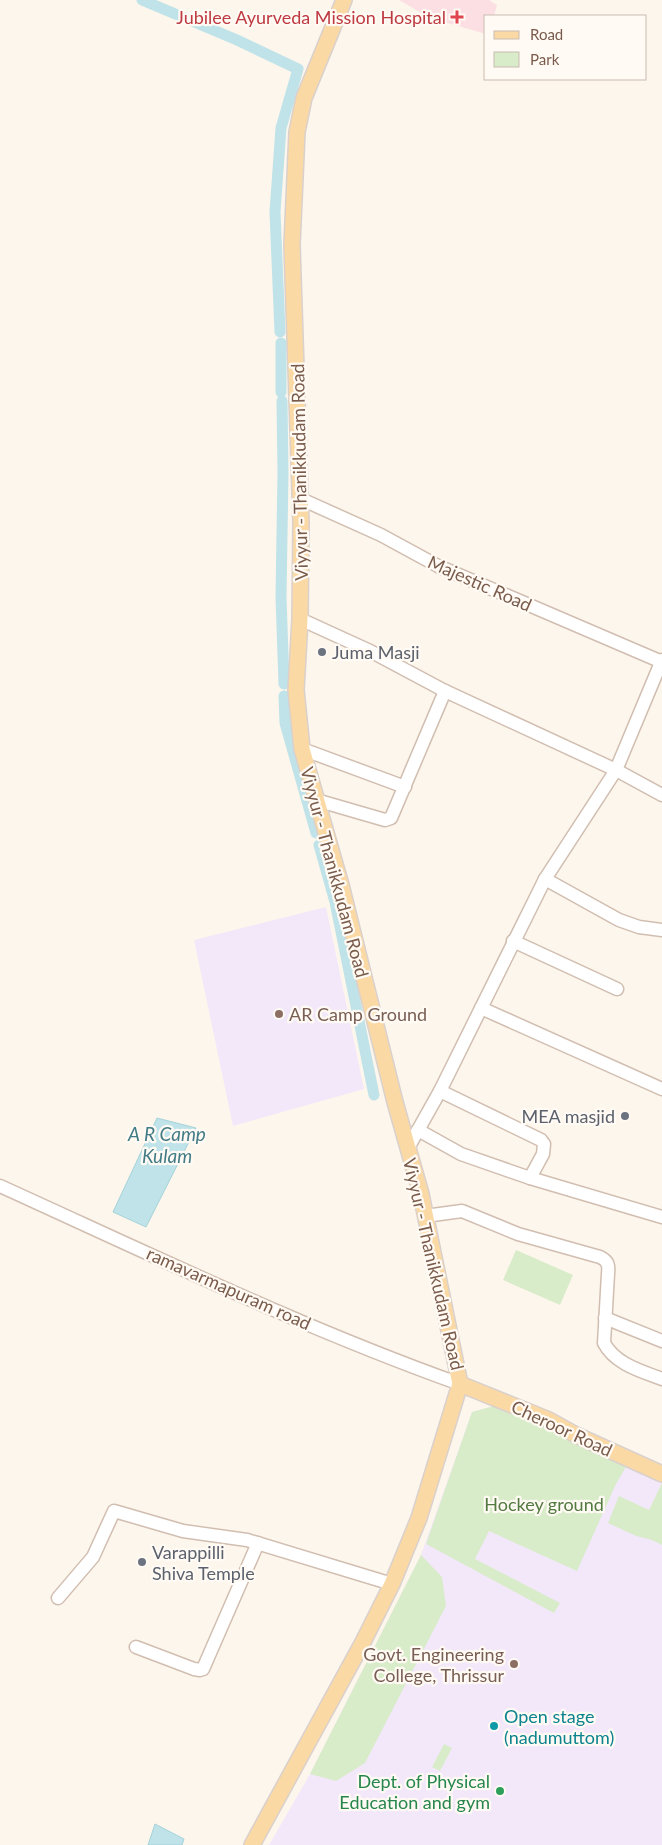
<svg xmlns="http://www.w3.org/2000/svg" width="662" height="1845" font-family="Lato,sans-serif">
	<style>
		.education { fill: #f3e8fa }
		.medical { fill: #fbdfe3 }
		.green { fill: #d8ecc9 }
		.water { fill: #bfe3e8; stroke: #a5d3da }
		.lines { fill: none; stroke-linecap: round; stroke-linejoin: round }
		.canal { stroke: #bfe3e8; stroke-width: 11 }
		.minor-casing { stroke: #d1beb0; stroke-width: 15 }
		.major-casing { stroke: #dad1cd; stroke-width: 18 }
		.minor { stroke: #fff; stroke-width: 12 }
		.major { stroke: #fbd9a5; stroke-width: 15 }
		.health-dot { fill: #e0444e; stroke: #fffaf3; stroke-width: 2 }
		.worship-dot { fill: #6b7280; stroke: #fffaf3; stroke-width: 2 }
		.education-dot { fill: #8d6e63; stroke: #fffaf3; stroke-width: 2 }
		.culture-dot { fill: #0f9aa8; stroke: #fffaf3; stroke-width: 2 }
		.leisure-dot { fill: #2e9e5b; stroke: #fffaf3; stroke-width: 2 }
		.labels { text-anchor: middle; dominant-baseline: central; stroke-width: 4.5; stroke-linejoin: round; paint-order: stroke }
		.health-label { font-size: 18px; fill: #be3a42; stroke: #fffaf3; text-anchor: end }
		.street-label { font-size: 18px; fill: #7a5c4d; stroke: #fffaf3 }
		.worship-label { font-size: 18px; fill: #5b616d; stroke: #fffaf3; text-anchor: start }
		.education-label { font-size: 18px; fill: #785e54; stroke: #fffaf3; text-anchor: start }
		.park-label { font-size: 18px; fill: #537a41; stroke: #fffaf3 }
		.culture-label { font-size: 18px; fill: #0d838f; stroke: #fffaf3; text-anchor: start }
		.leisure-label { font-size: 18px; fill: #27864d; stroke: #fffaf3; text-anchor: end }
		.water-label { font-size: 19px; font-style: italic; fill: #437c86; stroke: #fffaf3 }
	</style>
	<rect width="100%" height="100%" fill="#fdf6ec"/>
	<!-- education -->
	<g class="education">
		<polygon points="326,907 364,1089 233,1126 194,940"/>
		<polygon points="498,1405 662,1481 662,1845 269,1845 310,1774 421,1555 472,1412"/>
	</g>
	<!-- medical -->
	<polygon class="medical" points="399,0 489,0 497,5 494,16 486,16 486,34 430,18"/>
	<!-- green -->
	<g class="green">
		<polygon points="516,1250 573,1275 560,1305 503,1280"/>
		<polygon points="498,1405 627,1465 616,1484 577,1571 489,1531 475,1559 560,1603 554,1613 426,1544 472,1412"/>
		<polygon points="662,1483 662,1545 652,1540 636,1536 608,1523 619,1496 649,1510"/>
		<polygon points="421,1555 442,1577 446,1606 365,1763 336,1781 310,1774"/>
		<polygon points="444,1744 452,1748 440,1771 432,1767"/>
	</g>
	<!-- water -->
	<g class="water">
		<polygon points="157,1118 196,1128 146,1227 113,1212"/>
		<polygon points="155,1824 184,1839 182,1845 148,1845"/>
	</g>
	<g class="lines">
		<!-- canal -->
		<g class="canal">
			<polyline points="142,0 237,40 298,69 281,128 275,212 280,332"/>
			<polyline points="281,343 281,392"/>
			<polyline points="282,401 283,473 281,597 284,684"/>
			<polyline points="284,696 285,723 316,833"/>
			<polyline points="319,845 335,902 374,1095"/>
		</g>
		<!-- minor casing -->
		<g class="minor-casing">
			<g id="minor">
				<polyline points="301,499 381,535 438,566 662,662"/>
				<polyline points="300,619 370,651 445,691 616,770 662,795"/>
				<polyline points="302,749 405,787"/>
				<polyline points="316,800 385,820 391,818 445,691"/>
				<polyline points="545,879 619,920 639,927 662,930"/>
				<polyline points="513,941 617,989"/>
				<polyline points="481,1008 662,1089"/>
				<polyline points="440,1091 541,1140 544,1144 543,1154 530,1178"/>
				<polyline points="418,1130 461,1154 530,1178 662,1217"/>
				<polyline points="408,1148 440,1091 545,879 616,770 662,660"/>
				<path d="M0 1186C152 1255 303 1328 460 1384"/>
				<path d="M425 1216 462 1211 518 1234 600 1257C608 1261 609 1265 608 1274L604 1343C615 1364 641 1371 662 1379"/>
				<polyline points="605,1318 662,1341"/>
				<polyline points="58,1598 93,1557 114,1511 183,1531 247,1540 392,1584"/>
				<polyline points="136,1647 194,1669 200,1670 203,1669 258,1543"/>
			</g>
		</g>
		<!-- major casing -->
		<g class="major-casing">
			<g id="major">
				<polyline points="460,1384 549,1420 576,1435 662,1474"/>
				<polyline points="252,1845 363,1642 392,1584 419,1518 460,1384 421,1194 395,1102 341,885 302,749 296,690 300,619 301,523 292,245 297,132 304,98 344,0"/>
			</g>
		</g>
		<!-- minor -->
		<use href="#minor" class="minor"/>
		<!-- major -->
		<use href="#major" class="major"/>
	</g>
	<!-- markers -->
	<path class="health-dot" d="M454.5 9.5h5v5h5v5h-5v5h-5v-5h-5v-5h5z"/>
	<g class="worship-dot">
		<circle cx="322" cy="652" r="5"/>
		<circle cx="625" cy="1116" r="5"/>
		<circle cx="142" cy="1562" r="5"/>
	</g>
	<g class="education-dot">
		<circle cx="279" cy="1014" r="5"/>
		<circle cx="514" cy="1664" r="5"/>
	</g>
	<circle class="culture-dot" cx="494" cy="1726" r="5"/>
	<circle class="leisure-dot" cx="500" cy="1791" r="5"/>
	<g class="labels">
		<!-- health labels -->
		<g class="health-label">
			<text x="446" y="17">Jubilee Ayurveda Mission Hospital</text>
		</g>
		<!-- street labels -->
		<g class="street-label">
			<text transform="translate(299 472) rotate(-91)">Viyyur - Thanikkudam Road</text>
			<text transform="translate(480 583) rotate(24)">Majestic Road</text>
			<text transform="translate(335 872) rotate(75)">Viyyur - Thanikkudam Road</text>
			<text transform="translate(434 1264) rotate(77)">Viyyur - Thanikkudam Road</text>
			<text transform="translate(229 1288) rotate(24)">ramavarmapuram road</text>
			<text transform="translate(562 1428) rotate(25)">Cheroor Road</text>
		</g>
		<!-- worship labels -->
		<g class="worship-label">
			<text x="332" y="652">Juma Masji</text>
			<text x="615" y="1116" text-anchor="end">MEA masjid</text>
			<text x="152" y="1552">Varappilli<tspan x="152" dy="21">Shiva Temple</tspan></text>
		</g>
		<!-- education labels -->
		<g class="education-label">
			<text x="289" y="1014">AR Camp Ground</text>
			<text x="504" y="1654" text-anchor="end">Govt. Engineering<tspan x="504" dy="21">College, Thrissur</tspan></text>
		</g>
		<!-- park labels -->
		<g class="park-label">
			<text x="544" y="1504">Hockey ground</text>
		</g>
		<!-- culture labels -->
		<g class="culture-label">
			<text x="504" y="1716">Open stage<tspan x="504" dy="21">(nadumuttom)</tspan></text>
		</g>
		<!-- leisure labels -->
		<g class="leisure-label">
			<text x="490" y="1781">Dept. of Physical<tspan x="490" dy="21">Education and gym</tspan></text>
		</g>
		<!-- water labels -->
		<g class="water-label">
			<text x="167" y="1133">A R Camp<tspan x="167" dy="22">Kulam</tspan></text>
		</g>
	</g>
	<!-- legend -->
	<rect x="484" y="15" width="162" height="65" fill="#fffaf3" stroke="#cabbb1"/>
	<rect x="494" y="31" width="25" height="8" fill="#fbd9a5" stroke="#cabbb1"/>
	<text x="530" y="40" font-size="15" fill="#7a5c4d">Road</text>
	<rect x="494" y="52" width="25" height="15" fill="#d8ecc9" stroke="#cabbb1"/>
	<text x="530" y="65" font-size="15" fill="#7a5c4d">Park</text>
</svg>
